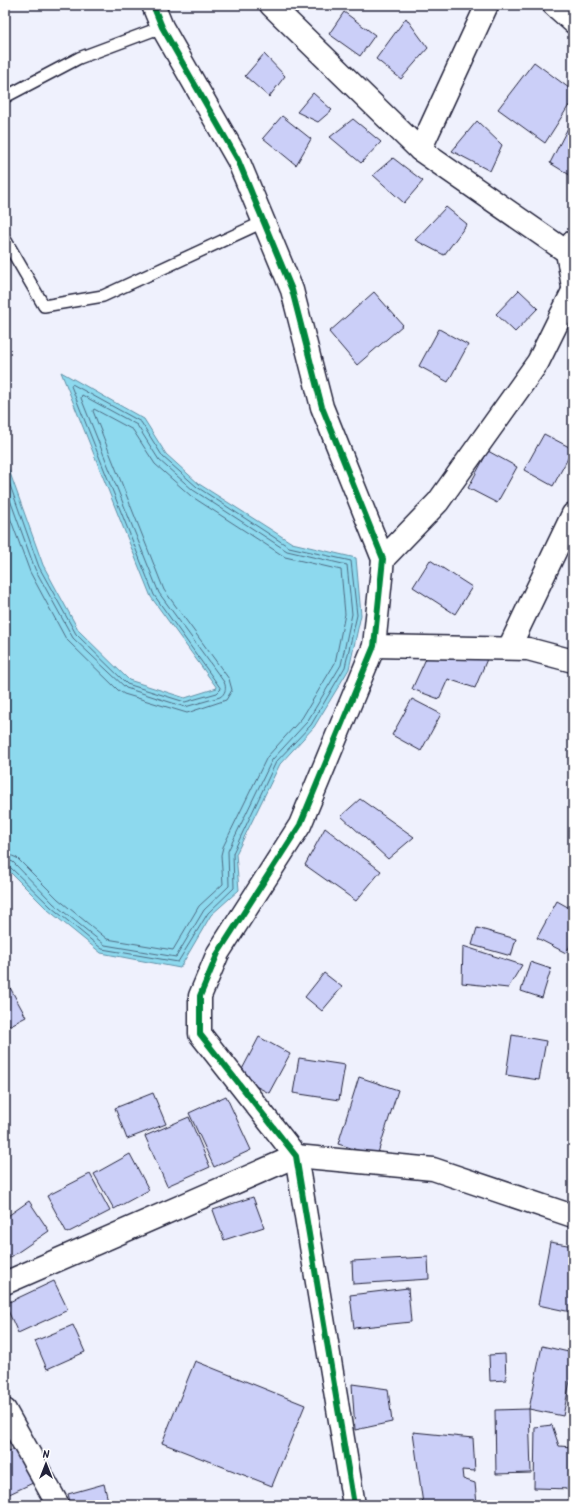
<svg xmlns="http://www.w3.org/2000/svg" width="578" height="1510" font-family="Kalam,sans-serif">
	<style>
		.water { fill: #8dd9ee; stroke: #6290a6 }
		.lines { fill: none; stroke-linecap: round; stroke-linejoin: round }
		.shore { stroke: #4d6b83; stroke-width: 1 }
		.building { fill: #cbcff8; stroke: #22223b }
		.lane-casing { stroke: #22223b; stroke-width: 14 }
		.street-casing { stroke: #22223b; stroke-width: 25 }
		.lane { stroke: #fff; stroke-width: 11 }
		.street { stroke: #fff; stroke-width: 22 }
		.cycleway-casing { stroke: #fff; stroke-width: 8 }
		.cycleway { stroke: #00873e; stroke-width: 6 }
	</style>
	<rect width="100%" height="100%" fill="#eff1fd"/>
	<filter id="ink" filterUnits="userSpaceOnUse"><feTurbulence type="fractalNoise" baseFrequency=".025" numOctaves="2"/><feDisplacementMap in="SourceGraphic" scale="8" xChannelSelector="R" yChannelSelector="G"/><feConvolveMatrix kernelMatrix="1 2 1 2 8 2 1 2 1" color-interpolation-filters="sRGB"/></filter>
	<g filter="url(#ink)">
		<!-- water -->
		<polygon class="water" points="61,372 144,419 166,454 199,484 292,543 356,558 361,615 349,669 314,727 280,764 236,854 239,890 211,915 180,968 101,953 48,910 5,867 5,459 43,565 79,631 129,680 185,698 217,688 151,597"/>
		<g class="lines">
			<!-- shore -->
			<g class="shore">
				<polyline points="5,471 39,567 76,634 127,684 185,702 217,693 221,689 154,595 71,386 72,384 141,422 163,457 197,487 289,547 351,561 357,615 345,667 311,725 276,762 233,853 234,888 208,913 178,962 102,949 51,907 9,866 5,864"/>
				<path d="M5 486 35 569 73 638 126 688 185 707 220 697C225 694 227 688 224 682L159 593 81 398 82 395 137 425 159 460 193 490 287 551 347 565 352 614 341 665 307 722 272 760 228 851 229 886 204 910 176 957 105 945 54 904 13 862 5 859"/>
				<polyline points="5,504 30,572 66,639 118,690 124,694 187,713 226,700 232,690 229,679 164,590 93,411 94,409 133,430 155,464 191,496 285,557 341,570 345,614 335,663 302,718 267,757 223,847 221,855 223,884 199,906 173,950 107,939 58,899 17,858 5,853"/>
			</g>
		</g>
		<!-- building -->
		<g class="building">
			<polygon points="344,12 375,35 360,56 329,34"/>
			<polygon points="406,18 428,48 401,79 376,59"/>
			<polygon points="264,54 285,76 269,97 245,76"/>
			<polygon points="534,62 573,91 573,99 545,143 498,109"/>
			<polygon points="313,93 332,110 318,122 297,112"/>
			<polygon points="282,116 311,139 296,165 263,138"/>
			<polygon points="573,118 573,177 550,163"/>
			<polygon points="353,119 381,142 361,163 330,137"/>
			<polygon points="477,121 502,145 490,171 452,151"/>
			<polygon points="393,158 423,181 404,203 373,175"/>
			<polygon points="446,207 467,224 444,255 415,240"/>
			<polygon points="519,290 538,308 515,332 496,314"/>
			<polygon points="374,292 403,325 357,365 329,332"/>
			<polygon points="439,329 468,345 448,382 419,366"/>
			<polygon points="544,434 573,449 553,486 524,470"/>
			<polygon points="488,451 517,467 497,503 468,488"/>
			<polygon points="430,560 472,587 455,614 413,587"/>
			<polygon points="429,652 487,659 475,688 448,679 439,699 412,689"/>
			<polygon points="412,699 441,714 421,751 392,735"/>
			<polygon points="360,799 414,837 388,859 341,816"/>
			<polygon points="325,828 381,871 356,901 305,865"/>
			<polygon points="557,901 573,910 573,940 566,953 537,938"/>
			<polygon points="477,928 516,939 511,956 472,945"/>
			<polygon points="463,946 522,965 508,988 462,983"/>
			<polygon points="530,962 551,969 542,998 521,991"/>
			<polygon points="324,973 342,987 322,1011 305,997"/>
			<polygon points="7,982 26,1017 5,1028 5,983"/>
			<polygon points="512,1035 546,1041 539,1080 506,1075"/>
			<polygon points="259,1037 290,1054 269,1093 238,1077"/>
			<polygon points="299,1058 345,1065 339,1100 293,1093"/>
			<polygon points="359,1077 398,1090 377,1156 338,1144"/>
			<polygon points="153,1093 166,1124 127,1139 115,1108"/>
			<polygon points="226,1096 251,1150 214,1167 189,1113"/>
			<polygon points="189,1117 210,1167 167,1186 145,1136"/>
			<polygon points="130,1154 149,1190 114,1209 94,1174"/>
			<polygon points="90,1174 110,1211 67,1233 47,1196"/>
			<polygon points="253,1197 264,1227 224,1240 213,1210"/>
			<polygon points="29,1201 49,1231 5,1261 5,1218"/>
			<polygon points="550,1242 573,1246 573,1302 571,1312 538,1305"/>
			<polygon points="428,1257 429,1279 353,1284 352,1261"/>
			<polygon points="54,1281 68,1310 18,1333 5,1304"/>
			<polygon points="408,1288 411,1322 354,1328 350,1295"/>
			<polygon points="73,1325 85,1352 47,1369 35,1341"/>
			<polygon points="542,1346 573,1353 573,1366 563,1416 529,1409"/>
			<polygon points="505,1354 506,1380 490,1381 489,1355"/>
			<polygon points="195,1361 305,1405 272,1486 162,1443"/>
			<polygon points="352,1384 388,1389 392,1422 355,1430"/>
			<polygon points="529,1409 531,1473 496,1474 495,1410"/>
			<polygon points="552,1425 559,1446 573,1447 573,1489 534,1488 535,1427"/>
			<polygon points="413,1432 473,1438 475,1471 462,1470 463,1479 475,1483 477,1504 423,1504"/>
			<polygon points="20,1448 35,1482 5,1496 5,1452"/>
			<polygon points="104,1484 109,1505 71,1505 68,1494"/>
		</g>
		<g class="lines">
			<!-- lane casing -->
			<g class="lane-casing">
				<g id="lane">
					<polyline points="5,97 79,58 162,27"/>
					<polyline points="5,239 44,306 103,296 263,222"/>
				</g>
			</g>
			<!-- street casing -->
			<g class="street-casing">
				<g id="street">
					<polyline points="153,5 162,27 238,160 292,290 322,407 383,559 374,646 300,825 218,953 200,996 200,1034 296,1156 354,1505"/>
					<polyline points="271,5 420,150 567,252"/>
					<polyline points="554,5 573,22"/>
					<polyline points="420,150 487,5"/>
					<polyline points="573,242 567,252 573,287"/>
					<polyline points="383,559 438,502 538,362 573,291"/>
					<polyline points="374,646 528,649 573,661"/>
					<polyline points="509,648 573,514"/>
					<polyline points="5,1283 296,1156 433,1169 573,1216"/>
					<polyline points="5,1410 58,1505"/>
				</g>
			</g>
			<!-- lane -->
			<use href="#lane" class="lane"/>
			<!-- street -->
			<use href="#street" class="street"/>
			<!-- cycleway casing -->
			<g class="cycleway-casing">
				<polyline id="cycleway" points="153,5 162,27 238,160 292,290 322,407 383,559 374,646 300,825 218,953 200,996 200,1034 296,1156 354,1505"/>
			</g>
			<!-- cycleway -->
			<use href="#cycleway" class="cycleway"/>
		</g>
	</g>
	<!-- margin -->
	<rect width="578" height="1510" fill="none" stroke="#fff" stroke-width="20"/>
	<rect x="10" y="10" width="558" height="1490" fill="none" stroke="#22223b" stroke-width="1.5" filter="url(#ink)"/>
	<!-- north arrow -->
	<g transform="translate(46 1464)" stroke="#ffffff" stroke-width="3" paint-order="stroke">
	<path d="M0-3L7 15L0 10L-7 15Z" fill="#22223b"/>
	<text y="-6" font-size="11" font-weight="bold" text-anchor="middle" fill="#22223b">N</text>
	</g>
</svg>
